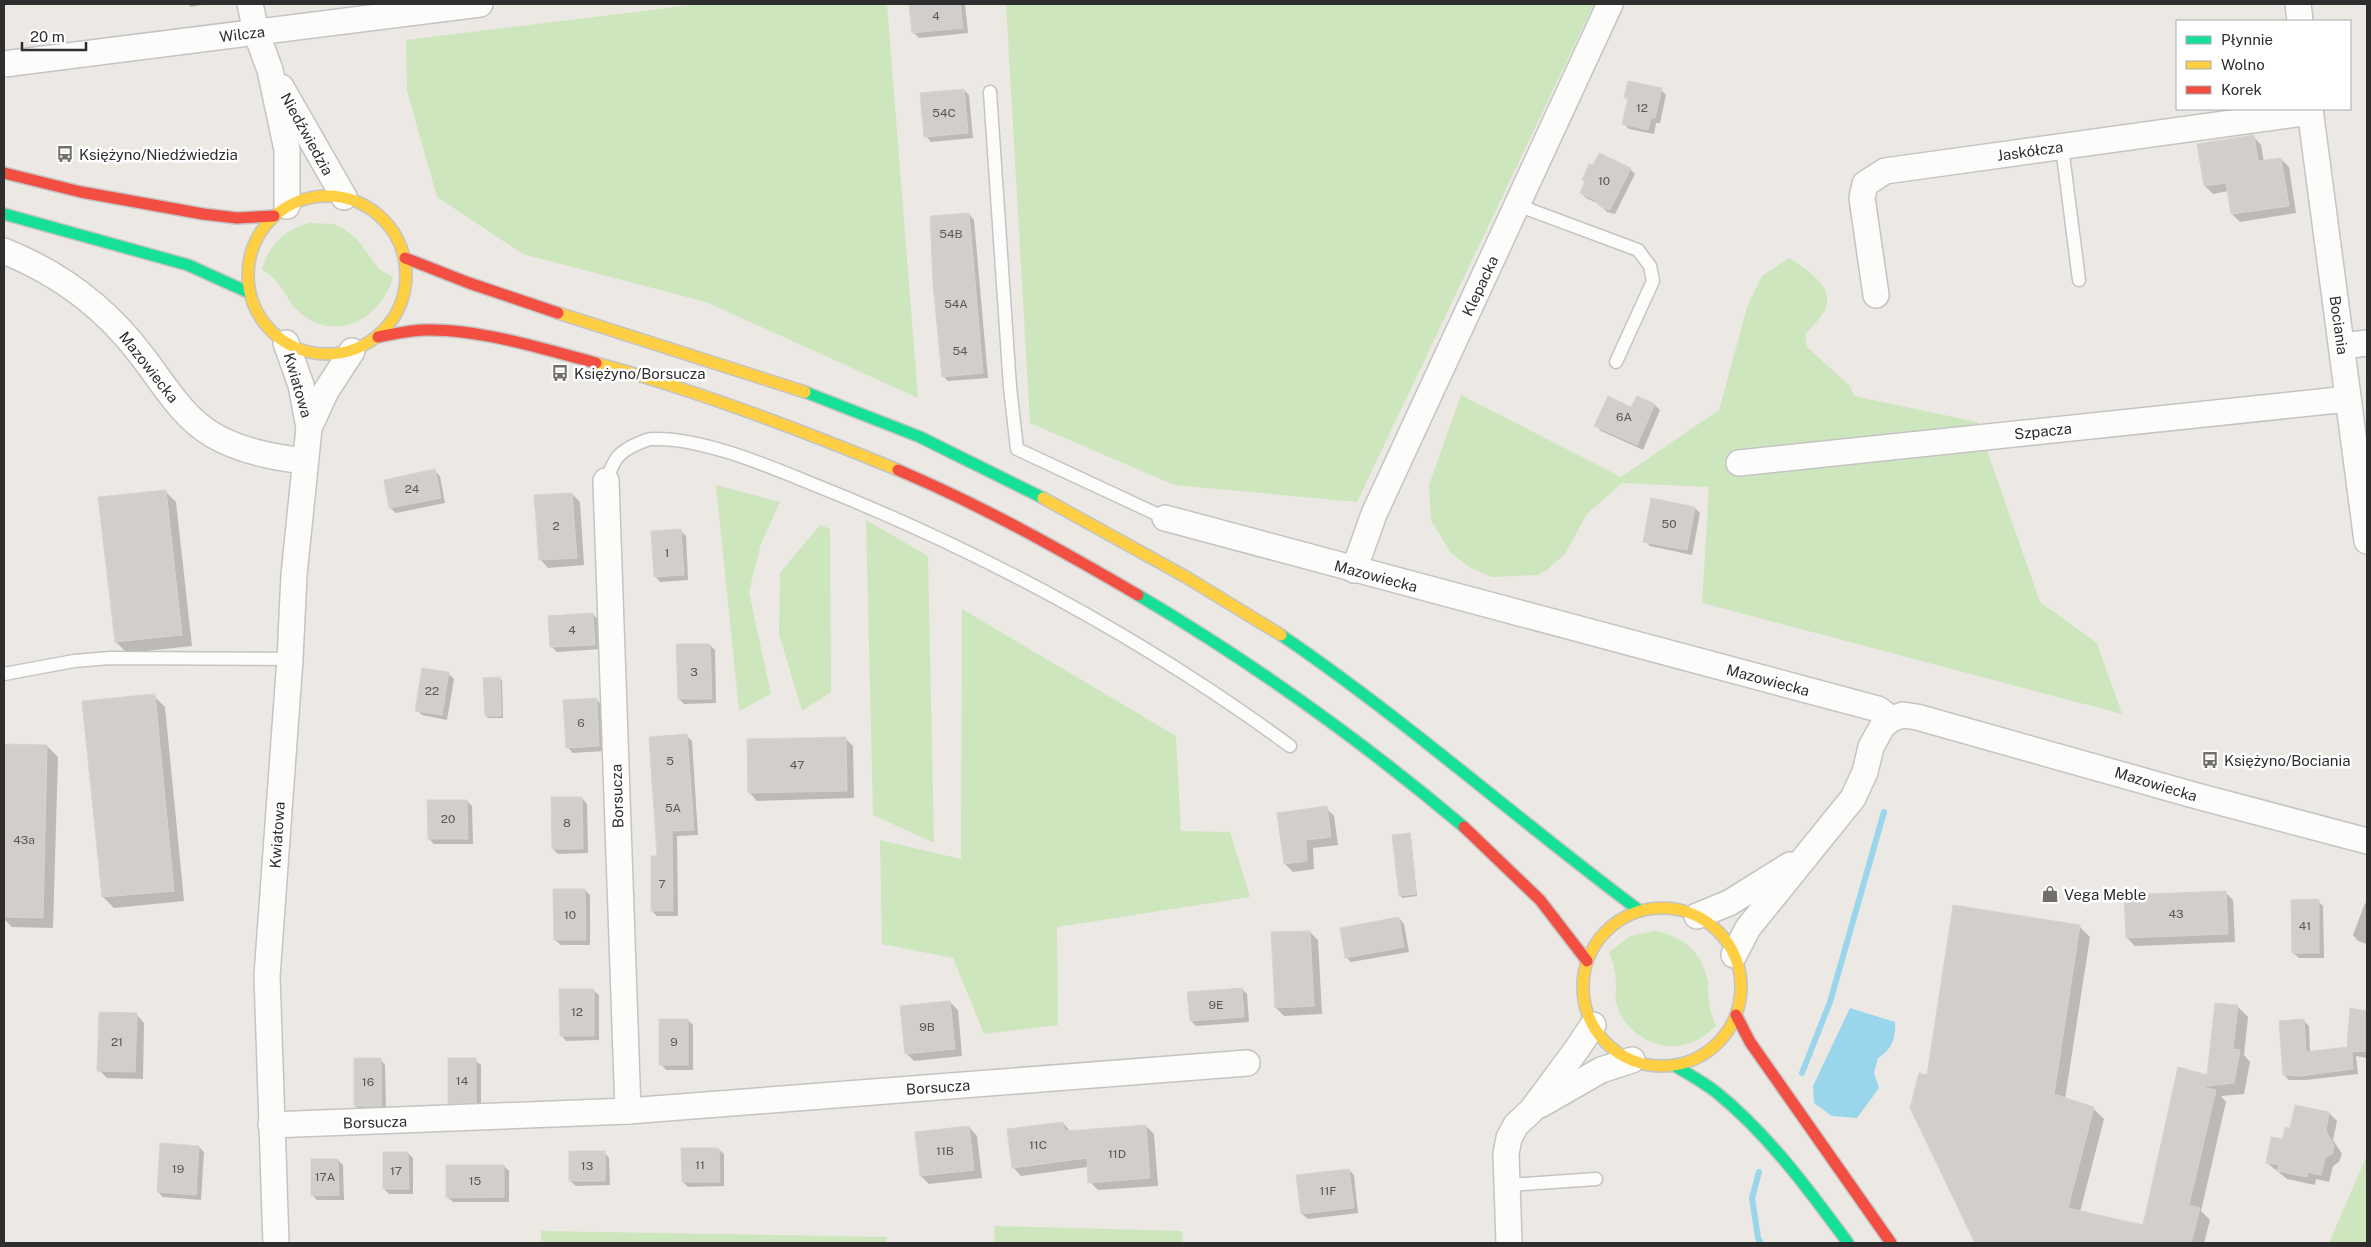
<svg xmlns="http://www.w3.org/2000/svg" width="2371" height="1247" font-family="'Public Sans',sans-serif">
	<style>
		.green { fill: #cee6be }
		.water { fill: #99d6ec }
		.shadow { fill: #0003 }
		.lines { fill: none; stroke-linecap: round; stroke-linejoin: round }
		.stream { stroke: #99d6ec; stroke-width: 6 }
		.building { fill: #d1cecb; stroke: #d7d4d0 }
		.lane-casing { stroke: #c5c4c5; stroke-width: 15 }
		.street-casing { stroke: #c5c4c5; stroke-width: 28 }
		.fast-casing { stroke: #c5c4c5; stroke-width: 14 }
		.slow-casing { stroke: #c5c4c5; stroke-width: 14 }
		.jam-casing { stroke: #c5c4c5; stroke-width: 14 }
		.lane { stroke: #fcfcfb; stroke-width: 12 }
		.street { stroke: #fcfcfb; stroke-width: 25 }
		.fast { stroke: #16e098; stroke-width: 11 }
		.slow { stroke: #ffcf43; stroke-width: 11 }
		.jam { stroke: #f24e42; stroke-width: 11 }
		.labels { text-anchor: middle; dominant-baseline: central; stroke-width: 5; stroke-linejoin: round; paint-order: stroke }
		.number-label { font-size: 12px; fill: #585857 }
		.street-label { font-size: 15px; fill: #2e2e2e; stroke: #fff }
		.poi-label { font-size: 15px; fill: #2e2e2e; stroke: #fff; text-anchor: start }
	</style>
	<rect width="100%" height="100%" fill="#ece8e4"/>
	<!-- green -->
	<g class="green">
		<polygon points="700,4 887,4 918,398 706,302 523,254 437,197 407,91 406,40"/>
		<polygon points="1006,4 1594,4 1357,502 1174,485 1030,423"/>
		<path d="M309 223 333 224 343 228 357 239 379 269 393 277C381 320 333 345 297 310 284 296 280 279 262 270 269 245 284 230 309 223Z"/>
		<path d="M1789 258C1804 268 1834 285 1826 307 1823 317 1811 327 1805 335L1807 347 1850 386 1854 396 1977 422 2040 602 2097 643 2122 714 1702 603 1709 487 1622 483 1587 514 1565 554 1548 569 1538 575 1492 577 1469 567 1450 552 1431 520 1429 485 1461 395 1621 477 1719 410 1748 304 1762 276Z"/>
		<polygon points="716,485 780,502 761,544 749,592 771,694 739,711"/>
		<polygon points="866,520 928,556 934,843 873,815"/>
		<polygon points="820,525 830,529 831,692 802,711 779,634 780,573"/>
		<polygon points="962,609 1176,736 1181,831 1230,832 1250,897 1057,927 1058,1025 984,1034 953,958 882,944 880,840 961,859"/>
		<path d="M1655 931C1684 936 1704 954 1708 984 1709 1000 1709 1011 1716 1026 1707 1034 1699 1041 1687 1044 1657 1053 1622 1032 1616 1001 1615 996 1616 990 1616 985 1616 973 1613 963 1609 952L1630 936Z"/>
		<polygon points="2367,1155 2367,1243 2326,1243 2329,1243"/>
		<polygon points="994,1226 1182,1231 1183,1243 995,1243"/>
		<polygon points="541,1231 887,1237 886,1243 541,1243"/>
	</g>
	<!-- water -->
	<path class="water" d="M1850 1008 1895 1022C1896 1037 1892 1050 1878 1058L1874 1073 1879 1088 1857 1118 1832 1116 1814 1103 1813 1086Z"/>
	<!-- shadow -->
	<g class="shadow">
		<polygon points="188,4 206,4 191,7"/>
		<polygon points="910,4 965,4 968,33 919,38 914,33"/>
		<polygon points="964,90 969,95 973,138 931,142 926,136"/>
		<polygon points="1661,90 1666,95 1660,123 1656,123 1654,134 1629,129 1624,124 1629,100 1626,97"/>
		<polygon points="2253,136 2261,145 2264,162 2281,159 2289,167 2296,213 2240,222 2232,214 2228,191 2213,194 2205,186"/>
		<polygon points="1630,169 1635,174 1615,214 1607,212 1599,204 1586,198 1581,193 1586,182 1583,180"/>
		<polygon points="969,214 974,220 988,378 948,381 943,376"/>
		<polygon points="1637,397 1655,405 1660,410 1643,450 1601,431 1596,426 1632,408"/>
		<polygon points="435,471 440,476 445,503 396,513 390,508 385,481"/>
		<polygon points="165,491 176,502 192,646 127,653 116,642"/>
		<polygon points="572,494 580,502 584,565 548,568 540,559"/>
		<polygon points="1652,500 1695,508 1700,513 1692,555 1650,546 1645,541"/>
		<polygon points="680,530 686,536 688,580 660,582 655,576"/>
		<polygon points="592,614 598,619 600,649 557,652 552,647"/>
		<polygon points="710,645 715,650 716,703 684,704 679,699"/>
		<polygon points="449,674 454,679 447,720 422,715 417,710"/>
		<polygon points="500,678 502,681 503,718 488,718 486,716"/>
		<polygon points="154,696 165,707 184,901 114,908 103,897"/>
		<polygon points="596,699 601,704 604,751 573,753 567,747"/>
		<polygon points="687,736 692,741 698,835 677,836 678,916 657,916 652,911 659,857"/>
		<polygon points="845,738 853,746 854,798 757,801 749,792"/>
		<polygon points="5,745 47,746 58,757 53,928 12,927 4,919"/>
		<polygon points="582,798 587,804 588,853 558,854 553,849"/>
		<polygon points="467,801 472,806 473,844 434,844 429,839"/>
		<polygon points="1326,808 1334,816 1338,845 1313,848 1314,869 1293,872 1285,864 1278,814"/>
		<polygon points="1409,834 1411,837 1417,896 1402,898 1400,895"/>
		<polygon points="585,890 590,895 590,945 561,945 555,940"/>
		<polygon points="2225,892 2233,900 2235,942 2135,946 2127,938"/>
		<polygon points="2318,901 2323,906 2324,958 2299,958 2293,953"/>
		<polygon points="2365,903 2367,904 2367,944 2358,941 2353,935"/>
		<polygon points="1399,918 1404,924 1409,952 1351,962 1346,957"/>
		<polygon points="2079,926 2090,937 2065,1099 2093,1108 2104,1119 2080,1212 2144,1227 2179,1069 2208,1077 2237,1006 2248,1017 2244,1055 2250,1062 2244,1094 2221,1096 2226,1102 2201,1211 2210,1220 2204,1243 1977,1243 1911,1108 1928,1076"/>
		<polygon points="1310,932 1318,940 1322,1014 1284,1016 1276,1008"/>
		<polygon points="1242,989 1247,994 1249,1022 1196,1026 1191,1021"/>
		<polygon points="593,990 599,995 599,1040 566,1041 561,1035"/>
		<polygon points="950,1002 958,1010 962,1056 914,1061 906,1053"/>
		<polygon points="2351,1010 2367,1012 2367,1058 2356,1056 2358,1074 2306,1080 2289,1080 2284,1075 2304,1021 2309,1026 2310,1053 2348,1048"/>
		<polygon points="136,1014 144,1023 143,1079 107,1078 99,1070"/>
		<polygon points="688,1020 693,1025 693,1070 666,1070 661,1064"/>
		<polygon points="380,1059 385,1065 386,1111 361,1111 356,1106"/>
		<polygon points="475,1060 481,1065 481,1107 454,1108 449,1103"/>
		<polygon points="2329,1113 2337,1121 2333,1140 2342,1154 2339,1162 2333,1166 2329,1182 2316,1179 2315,1185 2287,1179 2267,1163 2291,1129"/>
		<polygon points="1063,1123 1071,1132 1146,1126 1154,1134 1158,1186 1098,1190 1090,1182 1088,1167 1021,1176 1013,1167"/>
		<polygon points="969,1127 977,1136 982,1178 929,1184 921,1176"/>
		<polygon points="199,1147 204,1152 201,1200 163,1197 158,1192"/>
		<polygon points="718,1149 724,1154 724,1186 688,1187 683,1182"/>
		<polygon points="604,1152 609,1158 610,1185 576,1186 570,1181"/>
		<polygon points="408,1153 413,1158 413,1194 389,1194 384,1189"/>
		<polygon points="338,1160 343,1165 344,1200 317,1200 312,1195"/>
		<polygon points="504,1166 509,1171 509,1202 453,1202 447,1197"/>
		<polygon points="1349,1170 1354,1175 1358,1213 1308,1219 1302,1214"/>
	</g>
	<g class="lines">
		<!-- stream -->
		<g class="stream">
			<polyline points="1802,1073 1830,1002 1884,812"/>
			<polyline points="1759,1172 1752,1198 1758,1238 1761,1243"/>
		</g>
	</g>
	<!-- building -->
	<g class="building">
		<polygon points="909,4 960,4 963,28 912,33"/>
		<polygon points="1628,81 1662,88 1655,118 1651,118 1648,130 1622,124 1628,98 1624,98"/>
		<polygon points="964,89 968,133 924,137 920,93"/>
		<polygon points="2254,135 2258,161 2281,158 2289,206 2231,214 2226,183 2204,186 2197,144"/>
		<polygon points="1599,153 1631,168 1610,210 1601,207 1594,200 1580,193 1585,181 1582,180 1589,164 1593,165"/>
		<polygon points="969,213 983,373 942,377 933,283 930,216"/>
		<polygon points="1608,396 1631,407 1637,396 1655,404 1637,445 1594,426"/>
		<polygon points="435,469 441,498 389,508 384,480"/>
		<polygon points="166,490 182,635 115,642 98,497"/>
		<polygon points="572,493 577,558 539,560 534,495"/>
		<polygon points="1651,498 1695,507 1687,550 1643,542"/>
		<polygon points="681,529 684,575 654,577 651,531"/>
		<polygon points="593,613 595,645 550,647 548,616"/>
		<polygon points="676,644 710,644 712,699 678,699"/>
		<polygon points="422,668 449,672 442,715 415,711"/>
		<polygon points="500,677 501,716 485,716 483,678"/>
		<polygon points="155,694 174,891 102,897 82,701"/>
		<polygon points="597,698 599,746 566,748 563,700"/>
		<polygon points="687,734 694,830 672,831 673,911 651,911 651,856 657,856 649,737"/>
		<polygon points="846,737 847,791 748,793 747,739"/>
		<polygon points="4,744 47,745 43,918 4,917"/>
		<polygon points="551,797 582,797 583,849 552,849"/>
		<polygon points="427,800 467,800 468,839 428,839"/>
		<polygon points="1327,806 1331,837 1306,840 1307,861 1284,864 1277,813"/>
		<polygon points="1410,833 1416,894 1399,896 1392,835"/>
		<polygon points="553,889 585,889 586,940 554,940"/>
		<polygon points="2226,891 2228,934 2126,938 2124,895"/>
		<polygon points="2319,899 2319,953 2292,953 2291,900"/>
		<polygon points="1953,905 2080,925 2054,1094 2094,1107 2068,1208 2143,1225 2178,1067 2207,1075 2215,1003 2238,1005 2233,1049 2240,1050 2234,1083 2201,1087 2216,1090 2189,1205 2200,1208 2191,1243 1975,1243 1910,1108 1919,1073 1927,1075"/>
		<polygon points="1399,917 1404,947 1345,958 1340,928"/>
		<polygon points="1310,931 1314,1006 1275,1008 1271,932"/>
		<polygon points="1242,988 1244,1017 1190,1021 1187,992"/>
		<polygon points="559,989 594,989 594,1036 560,1036"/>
		<polygon points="950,1001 955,1049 905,1054 900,1006"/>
		<polygon points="2350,1008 2367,1011 2367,1051 2352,1052 2353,1069 2301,1076 2283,1075 2279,1021 2304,1019 2306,1052 2347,1047"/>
		<polygon points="99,1012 137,1013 135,1072 97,1071"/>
		<rect x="659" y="1019" width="29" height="46"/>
		<rect x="354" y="1058" width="27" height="48"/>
		<polygon points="448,1058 476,1058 476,1103 448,1104"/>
		<polygon points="2295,1105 2329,1112 2326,1131 2334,1145 2332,1154 2325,1158 2321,1175 2308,1172 2307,1177 2277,1171 2279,1165 2266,1163 2271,1137 2283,1139 2285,1127 2290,1128"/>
		<polygon points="1063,1122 1065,1131 1146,1125 1150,1178 1088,1183 1087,1158 1012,1168 1007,1129"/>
		<polygon points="969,1126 974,1170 920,1176 915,1132"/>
		<polygon points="160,1143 199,1146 196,1195 157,1192"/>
		<polygon points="681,1148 719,1148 720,1182 682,1182"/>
		<rect x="569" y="1151" width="36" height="30"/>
		<polygon points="383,1152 408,1152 409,1189 383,1189"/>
		<polygon points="311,1159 338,1159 339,1195 311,1196"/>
		<polygon points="446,1165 504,1165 504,1197 446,1198"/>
		<polygon points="1349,1169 1354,1208 1301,1214 1296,1175"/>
	</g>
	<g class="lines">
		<!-- lane casing -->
		<g class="lane-casing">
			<g id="lane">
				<polyline points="990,92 1010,387 1017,449 1165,518"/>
				<polyline points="2062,147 2079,280"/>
				<polyline points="1517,205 1638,250 1650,266 1653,281 1616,362"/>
				<path d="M606 481C614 461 616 453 637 444 642 442 647 439 652 439 700 437 766 465 810 483 979 550 1143 638 1290 746"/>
				<polyline points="4,674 74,661 110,658 290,659"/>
				<polyline points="1508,1185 1596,1179"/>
			</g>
		</g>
		<!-- street casing -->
		<g class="street-casing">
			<g id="street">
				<polyline points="250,4 256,32 270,70 287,150 287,206"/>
				<polyline points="2298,4 2300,21"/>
				<polyline points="4,64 480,4"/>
				<polyline points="281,87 344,197"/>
				<polyline points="2310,109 2367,541"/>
				<path d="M4 251C59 273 106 308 142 356 163 383 182 417 213 435 240 451 273 457 304 461"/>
				<polyline points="1876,295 1862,198 1865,184 1885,171 2310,112"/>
				<polyline points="286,343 301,385 309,428"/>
				<polyline points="2342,346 2367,343"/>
				<polyline points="1739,463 2348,399"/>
				<polyline points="606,481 628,1111"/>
				<polyline points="1165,518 1878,709 1891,719"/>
				<polyline points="1354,570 1374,514 1610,4"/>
				<polyline points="1697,916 1729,903 1790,865"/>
				<polyline points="1734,955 1748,928 1853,798 1865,772 1871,747 1882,727 1891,719 1903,715 1917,717 2197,796 2367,841"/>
				<polyline points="1540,1105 1601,1070 1632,1060"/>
				<polyline points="271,1125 628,1111 1247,1063"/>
				<polyline points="276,1243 267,976 290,659 294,575 309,428 326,391 352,351"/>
				<polyline points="1509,1243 1506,1154 1509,1138 1516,1125 1531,1111 1577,1049 1593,1025"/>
			</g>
		</g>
		<!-- fast casing -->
		<g class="fast-casing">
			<g id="fast">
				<polyline points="4,214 188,265 250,293"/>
				<polyline points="805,392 920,437 1043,498"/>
				<path d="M1138 595C1253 663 1362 741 1464 827"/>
				<path d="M1281 635C1406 720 1519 821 1640 911"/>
				<path d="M1674 1065C1688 1074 1703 1082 1716 1092 1768 1134 1809 1190 1848 1243"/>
			</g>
		</g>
		<!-- slow casing -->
		<g class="slow-casing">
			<g id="slow">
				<circle cx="327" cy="275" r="79"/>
				<polyline points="558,313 805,392"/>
				<path d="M596 363C699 391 799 429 898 470"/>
				<polyline points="1043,498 1186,577 1281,635"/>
				<circle cx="1662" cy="987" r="79"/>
			</g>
		</g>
		<!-- jam casing -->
		<g class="jam-casing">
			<g id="jam">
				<polyline points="4,173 81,192 203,214 237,218 274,216"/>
				<polyline points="405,258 469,283 558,313"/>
				<path d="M378 337C394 334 410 330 427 330 479 329 545 349 596 363"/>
				<path d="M898 470C981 505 1061 550 1138 595"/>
				<polyline points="1464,827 1540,900 1587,961"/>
				<polyline points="1736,1015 1750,1042 1891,1243"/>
			</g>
		</g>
		<!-- lane -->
		<use href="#lane" class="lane"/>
		<!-- street -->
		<use href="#street" class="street"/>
		<!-- fast -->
		<use href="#fast" class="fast"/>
		<!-- slow -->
		<use href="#slow" class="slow"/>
		<!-- jam -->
		<use href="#jam" class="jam"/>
	</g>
	<!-- icons -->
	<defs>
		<g id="bus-bare" transform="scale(1.35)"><path d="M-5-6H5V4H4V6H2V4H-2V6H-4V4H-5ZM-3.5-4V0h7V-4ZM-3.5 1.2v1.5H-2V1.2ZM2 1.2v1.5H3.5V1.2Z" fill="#706f6e" stroke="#fff" stroke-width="2.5" paint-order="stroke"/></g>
		<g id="shop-bare" transform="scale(1.35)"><path d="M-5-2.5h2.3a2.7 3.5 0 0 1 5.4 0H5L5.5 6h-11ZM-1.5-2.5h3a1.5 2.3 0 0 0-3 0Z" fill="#706f6e" stroke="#fff" stroke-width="2.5" paint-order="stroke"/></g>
	</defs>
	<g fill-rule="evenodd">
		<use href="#bus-bare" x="65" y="154"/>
		<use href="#bus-bare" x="560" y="373"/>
		<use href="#bus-bare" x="2210" y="760"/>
		<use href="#shop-bare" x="2050" y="894"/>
	</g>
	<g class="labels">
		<!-- number labels -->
		<g class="number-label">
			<text x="936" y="16">4</text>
			<text x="1642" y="108">12</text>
			<text x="944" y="113">54C</text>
			<text x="1604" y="181">10</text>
			<text x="951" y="234">54B</text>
			<text x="956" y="304">54A</text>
			<text x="960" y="351">54</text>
			<text x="1624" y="417">6A</text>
			<text x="412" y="489">24</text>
			<text x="1669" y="524">50</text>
			<text x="556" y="526">2</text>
			<text x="667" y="553">1</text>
			<text x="572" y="630">4</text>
			<text x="694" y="672">3</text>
			<text x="432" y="691">22</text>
			<text x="581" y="723">6</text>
			<text x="670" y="761">5</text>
			<text x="797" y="765">47</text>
			<text x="673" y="808">5A</text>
			<text x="448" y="819">20</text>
			<text x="567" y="823">8</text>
			<text x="24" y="840">43a</text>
			<text x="662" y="884">7</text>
			<text x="2176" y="914">43</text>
			<text x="570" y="915">10</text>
			<text x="2305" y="926">41</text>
			<text x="1216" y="1005">9E</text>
			<text x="577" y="1012">12</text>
			<text x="927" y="1027">9B</text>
			<text x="117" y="1042">21</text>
			<text x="674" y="1042">9</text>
			<text x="462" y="1081">14</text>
			<text x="368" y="1082">16</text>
			<text x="1038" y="1145">11C</text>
			<text x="945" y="1151">11B</text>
			<text x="1117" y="1154">11D</text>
			<text x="700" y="1165">11</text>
			<text x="587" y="1166">13</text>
			<text x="178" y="1169">19</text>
			<text x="396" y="1171">17</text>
			<text x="325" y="1177">17A</text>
			<text x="475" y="1181">15</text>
			<text x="1328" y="1191">11F</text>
		</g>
		<!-- street labels -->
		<g class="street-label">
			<text transform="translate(242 34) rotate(-7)">Wilcza</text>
			<text transform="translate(307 134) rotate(61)">Niedźwiedzia</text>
			<text transform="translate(2030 151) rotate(-8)">Jaskółcza</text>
			<text transform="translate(1480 286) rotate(-65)">Klepacka</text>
			<text transform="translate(2339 325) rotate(82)">Bociania</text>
			<text transform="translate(149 367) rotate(52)">Mazowiecka</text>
			<text transform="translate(298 385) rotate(74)">Kwiatowa</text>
			<text transform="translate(2043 431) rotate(-6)">Szpacza</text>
			<text transform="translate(1376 576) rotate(15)">Mazowiecka</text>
			<text transform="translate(1768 680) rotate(15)">Mazowiecka</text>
			<text transform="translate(2156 784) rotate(17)">Mazowiecka</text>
			<text transform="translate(617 796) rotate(-92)">Borsucza</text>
			<text transform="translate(277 835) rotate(-86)">Kwiatowa</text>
			<text transform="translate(938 1087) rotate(-4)">Borsucza</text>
			<text transform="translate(375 1122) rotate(-2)">Borsucza</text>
		</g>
		<!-- poi labels -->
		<g class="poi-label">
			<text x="79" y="154">Księżyno/Niedźwiedzia</text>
			<text x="574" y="373">Księżyno/Borsucza</text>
			<text x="2224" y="760">Księżyno/Bociania</text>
			<text x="2064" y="894">Vega Meble</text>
		</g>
	</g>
	<!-- border -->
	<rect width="2371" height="1247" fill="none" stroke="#2e2e2e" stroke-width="10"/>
	<!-- legend -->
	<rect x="2176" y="20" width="175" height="90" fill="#ffffff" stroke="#ababab"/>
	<rect x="2186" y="36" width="25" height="8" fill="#16e098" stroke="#ababab"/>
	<text x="2221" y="45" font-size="15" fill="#2e2e2e">Płynnie</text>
	<rect x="2186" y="61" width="25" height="8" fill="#ffcf43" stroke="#ababab"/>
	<text x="2221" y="70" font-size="15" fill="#2e2e2e">Wolno</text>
	<rect x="2186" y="86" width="25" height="8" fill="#f24e42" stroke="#ababab"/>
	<text x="2221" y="95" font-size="15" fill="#2e2e2e">Korek</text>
	<!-- scale -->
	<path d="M22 42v8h64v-8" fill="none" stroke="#2e2e2e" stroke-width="2.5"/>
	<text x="30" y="42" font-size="15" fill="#2e2e2e" stroke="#ffffff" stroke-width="4" paint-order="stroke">20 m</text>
</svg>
